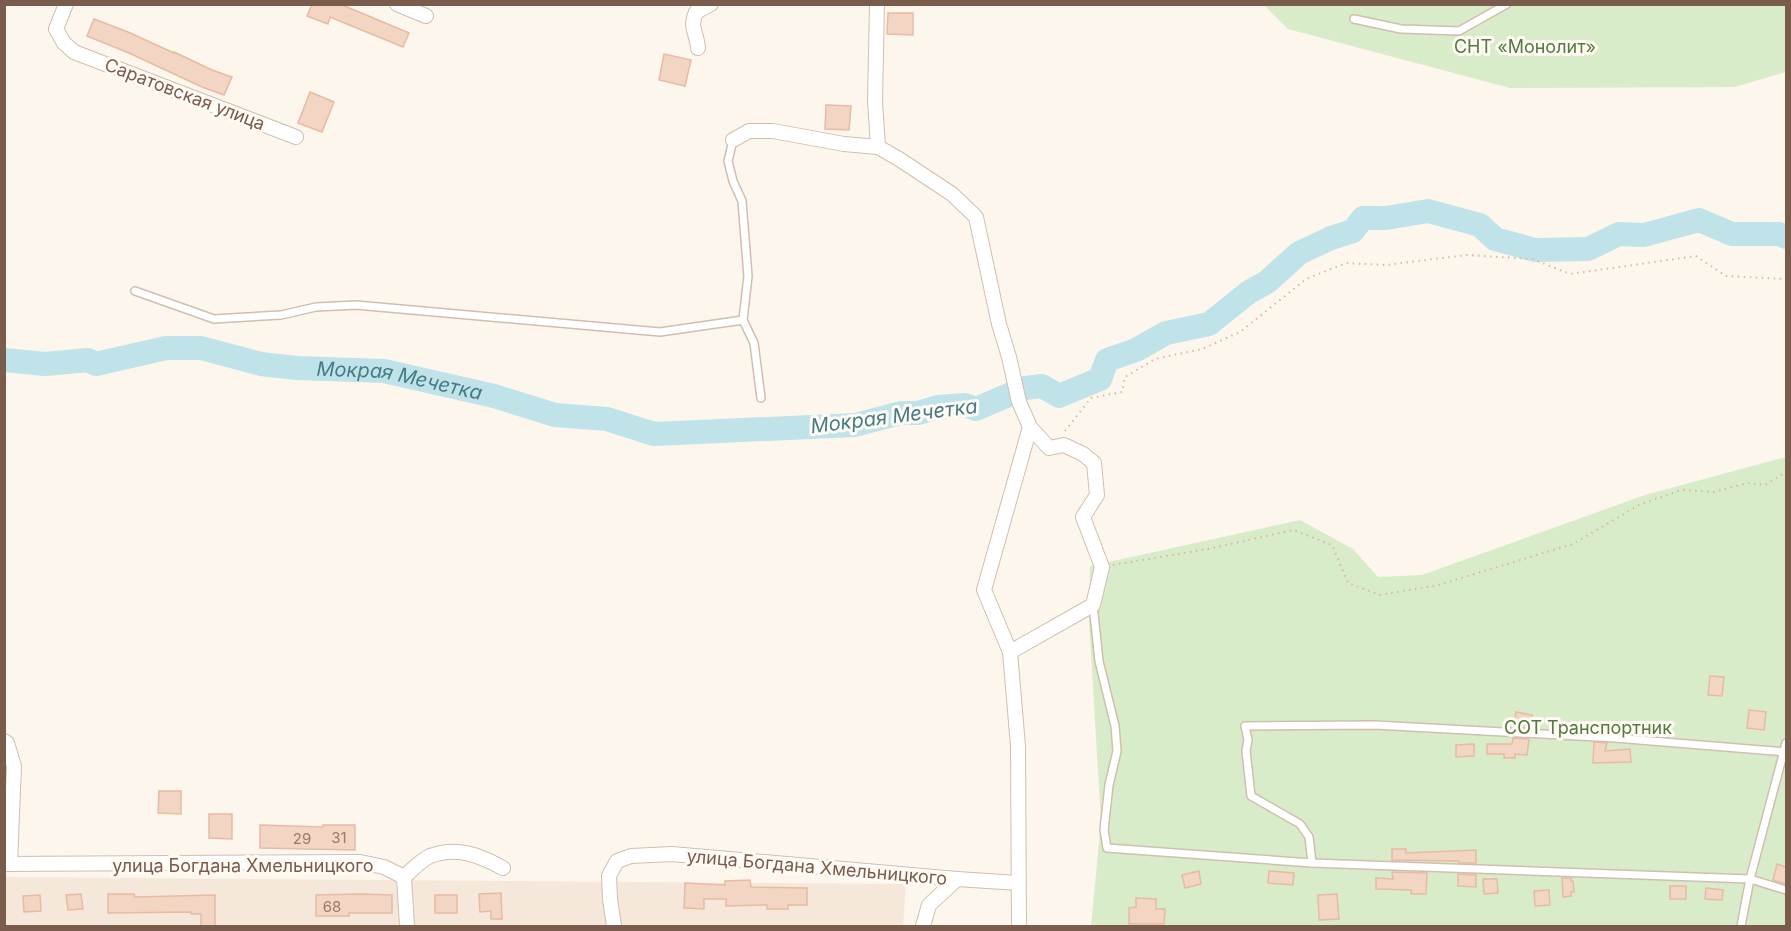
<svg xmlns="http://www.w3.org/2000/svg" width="1791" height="931" font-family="Inter,sans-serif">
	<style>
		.residential { fill: #f5e8da }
		.green { fill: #d8ecc9 }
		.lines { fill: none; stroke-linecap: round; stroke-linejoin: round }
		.river { stroke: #bfe3e8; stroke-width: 24 }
		.building { fill: #f3d5c3; stroke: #e6bba3; stroke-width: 1.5 }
		.lane-casing { stroke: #d1beb0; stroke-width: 10 }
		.street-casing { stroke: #d1beb0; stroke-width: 16 }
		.path { stroke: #d9b8a5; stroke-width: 2; stroke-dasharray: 1.5 4.5; stroke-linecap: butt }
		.lane { stroke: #fff; stroke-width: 7 }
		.street { stroke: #fff; stroke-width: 14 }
		.labels { text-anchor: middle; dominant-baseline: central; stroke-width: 6; stroke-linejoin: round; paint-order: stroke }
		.number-label { font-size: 15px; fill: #987a6a }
		.park-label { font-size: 18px; fill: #537a41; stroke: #fffaf3 }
		.street-label { font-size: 18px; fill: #7a5c4d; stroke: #fffaf3 }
		.water-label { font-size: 20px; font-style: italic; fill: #437c86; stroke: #fffaf3 }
	</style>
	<rect width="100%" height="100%" fill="#fdf6ec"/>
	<!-- residential -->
	<polygon class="residential" points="5,877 906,884 903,926 5,926"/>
	<!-- green -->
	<g class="green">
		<polygon points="1264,5 1786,5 1786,72 1735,87 1510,88 1288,29"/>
		<polygon points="1786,457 1786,926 1091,926 1101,822 1089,620 1090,566 1300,520 1353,549 1378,577 1422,575 1645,495"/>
	</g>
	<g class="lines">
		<!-- river -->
		<path class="river" id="s1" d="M4 360 45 364 88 360 96 364 166 348H201L261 364 297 368 384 371 494 396 555 415 607 419 654 434 855 425 901 413H918L938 407 965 405 976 409 1025 388 1042 386 1059 396 1100 379 1107 360 1136 350 1166 333 1209 324 1249 292 1267 282 1299 253 1331 238 1353 231 1363 218H1386L1428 211 1480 225 1495 239 1535 250 1588 249 1619 234 1644 235 1699 220 1732 234H1779L1786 237"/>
	</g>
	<!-- building -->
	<g class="building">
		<polygon points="312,4 340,4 409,33 403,47 330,17 328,24 307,16"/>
		<polygon points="888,13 913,13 913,35 887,34"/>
		<polygon points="94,19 128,32 174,53 174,52 212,70 232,77 224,95 202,87 129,53 87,36"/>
		<polygon points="664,54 691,60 685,86 659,80"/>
		<polygon points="310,92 334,102 322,132 298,123"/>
		<polygon points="826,105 851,106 849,130 825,129"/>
		<polygon points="1710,676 1724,677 1722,696 1708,695"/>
		<polygon points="1749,710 1766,712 1764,730 1747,728"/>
		<polygon points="1516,712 1532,715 1531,728 1514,727"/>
		<polygon points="1513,738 1529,739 1527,755 1515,754 1515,758 1504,758 1504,754 1487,754 1487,744 1512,744"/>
		<polygon points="1594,742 1607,743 1605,751 1630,749 1631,762 1593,763"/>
		<polygon points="1474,744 1474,756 1456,757 1456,745"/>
		<polygon points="159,791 181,791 181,814 158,813"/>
		<polygon points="209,814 232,814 232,839 209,838"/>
		<polygon points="260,825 323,827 323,825 355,825 355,850 260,848"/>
		<polygon points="1392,849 1406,849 1406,853 1476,850 1476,863 1459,863 1459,861 1392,860"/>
		<polygon points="1777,864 1786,867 1786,884 1773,880"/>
		<polygon points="1199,871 1201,884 1185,888 1182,875"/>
		<polygon points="1269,871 1294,873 1293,885 1268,883"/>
		<polygon points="1392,872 1427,873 1426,894 1411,894 1411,890 1376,889 1376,878 1393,879"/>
		<polygon points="1458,874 1476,875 1476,887 1458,886"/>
		<polygon points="1562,878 1571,878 1571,881 1573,881 1574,892 1571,892 1571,896 1563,897"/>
		<polygon points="1483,879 1497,879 1498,893 1484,894"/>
		<polygon points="750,880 751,887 807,888 807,905 788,905 788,909 767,909 767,905 726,906 726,899 704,899 704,909 684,908 685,883 725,885 725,881"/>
		<rect x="1670" y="886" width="16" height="13"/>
		<polygon points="1706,888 1723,890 1722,900 1705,899"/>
		<polygon points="1549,890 1550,905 1535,906 1534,891"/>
		<polygon points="501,893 502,919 491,919 491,911 480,912 479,894"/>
		<polygon points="81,894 83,909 68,910 66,895"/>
		<polygon points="108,894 134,894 135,897 215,895 215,927 201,927 201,914 191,914 191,912 108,913"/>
		<polygon points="360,894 392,895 392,913 349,913 349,916 316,916 316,895"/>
		<polygon points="1337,894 1339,919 1319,920 1318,895"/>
		<polygon points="40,895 41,911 24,912 23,896"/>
		<rect x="435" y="895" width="22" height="18"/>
		<polygon points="1136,898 1156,899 1156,909 1165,909 1164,924 1129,924 1129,908 1136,907"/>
	</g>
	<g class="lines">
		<!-- lane casing -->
		<g class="lane-casing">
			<g id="lane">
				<polyline points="1354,19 1401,29 1459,31 1507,4"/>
				<polyline points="733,140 728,161 733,181 742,201 748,276 743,320 754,343 761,398"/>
				<polyline points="135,291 214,319 281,315 316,307 356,305 660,332 743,320"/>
				<polyline points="1093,605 1099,661 1115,726 1117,751 1109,785 1104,830 1107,848 1312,863 1750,879 1786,890"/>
				<polyline points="1312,863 1309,837 1300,824 1251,796 1246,751 1248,740 1245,726 1375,725 1615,738 1786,752"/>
				<polyline points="1741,926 1750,879 1786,743"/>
			</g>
		</g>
		<!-- street casing -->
		<g class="street-casing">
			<g id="street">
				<polyline points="66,4 56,29 64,43 74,52 296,137"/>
				<polyline points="397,4 426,16"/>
				<polyline points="877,4 875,101 878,147 899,159 952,194 976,217 999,324 1009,357 1019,402 1030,427 1049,448 1064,445 1083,454 1094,463 1097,495 1083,517 1102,567 1093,605 1010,652"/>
				<path d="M698 48C697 31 689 30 696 12L711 4"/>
				<polyline points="733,140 749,131 773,131 844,144 878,147"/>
				<polyline points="4,741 7,743 14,766 10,864"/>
				<path d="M4 864 360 862 384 867 404 877C411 871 421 860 430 856 457 846 479 855 503 868"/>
				<polyline points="404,877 407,926"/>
				<polyline points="614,926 610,899 609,876 617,861 631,856 672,854 957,879 1018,883"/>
				<polyline points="923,926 929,905 957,879"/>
				<polyline points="1019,926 1018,746 1010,652 984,590 1030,427"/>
			</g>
		</g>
		<!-- path -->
		<g class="path">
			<polyline points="1065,431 1091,398 1122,392 1125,377 1155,359 1202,349 1240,332 1306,279 1346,263 1386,265 1467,255 1532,259 1570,274 1696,256 1726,276 1786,279"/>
			<polyline points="1113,565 1213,548 1293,530 1332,545 1348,583 1380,595 1438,585 1573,544 1639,505 1681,490 1714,492 1747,483 1765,485 1786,472"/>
		</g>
		<!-- lane -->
		<use href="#lane" class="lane"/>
		<!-- street -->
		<use href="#street" class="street"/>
	</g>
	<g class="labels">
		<!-- number labels -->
		<g class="number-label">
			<text x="339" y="837">31</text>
			<text x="302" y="838">29</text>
			<text x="332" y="906">68</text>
		</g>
		<!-- park labels -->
		<g class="park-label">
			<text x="1525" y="46">СНТ «Монолит»</text>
			<text x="1588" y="727">СОТ Транспортник</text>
		</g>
		<!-- street labels -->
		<g class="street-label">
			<text transform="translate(185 94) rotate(21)">Саратовская улица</text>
			<text x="243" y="865">улица Богдана Хмельницкого</text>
			<text transform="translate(817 867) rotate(5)">улица Богдана Хмельницкого</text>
		</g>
		<!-- water labels -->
		<g class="water-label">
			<text stroke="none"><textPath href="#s1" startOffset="402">Мокрая Мечетка</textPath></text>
			<text transform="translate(894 416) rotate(-7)">Мокрая Мечетка</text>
		</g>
	</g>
	<!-- border -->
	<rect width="1791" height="931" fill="none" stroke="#7a5c4d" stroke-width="12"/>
</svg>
